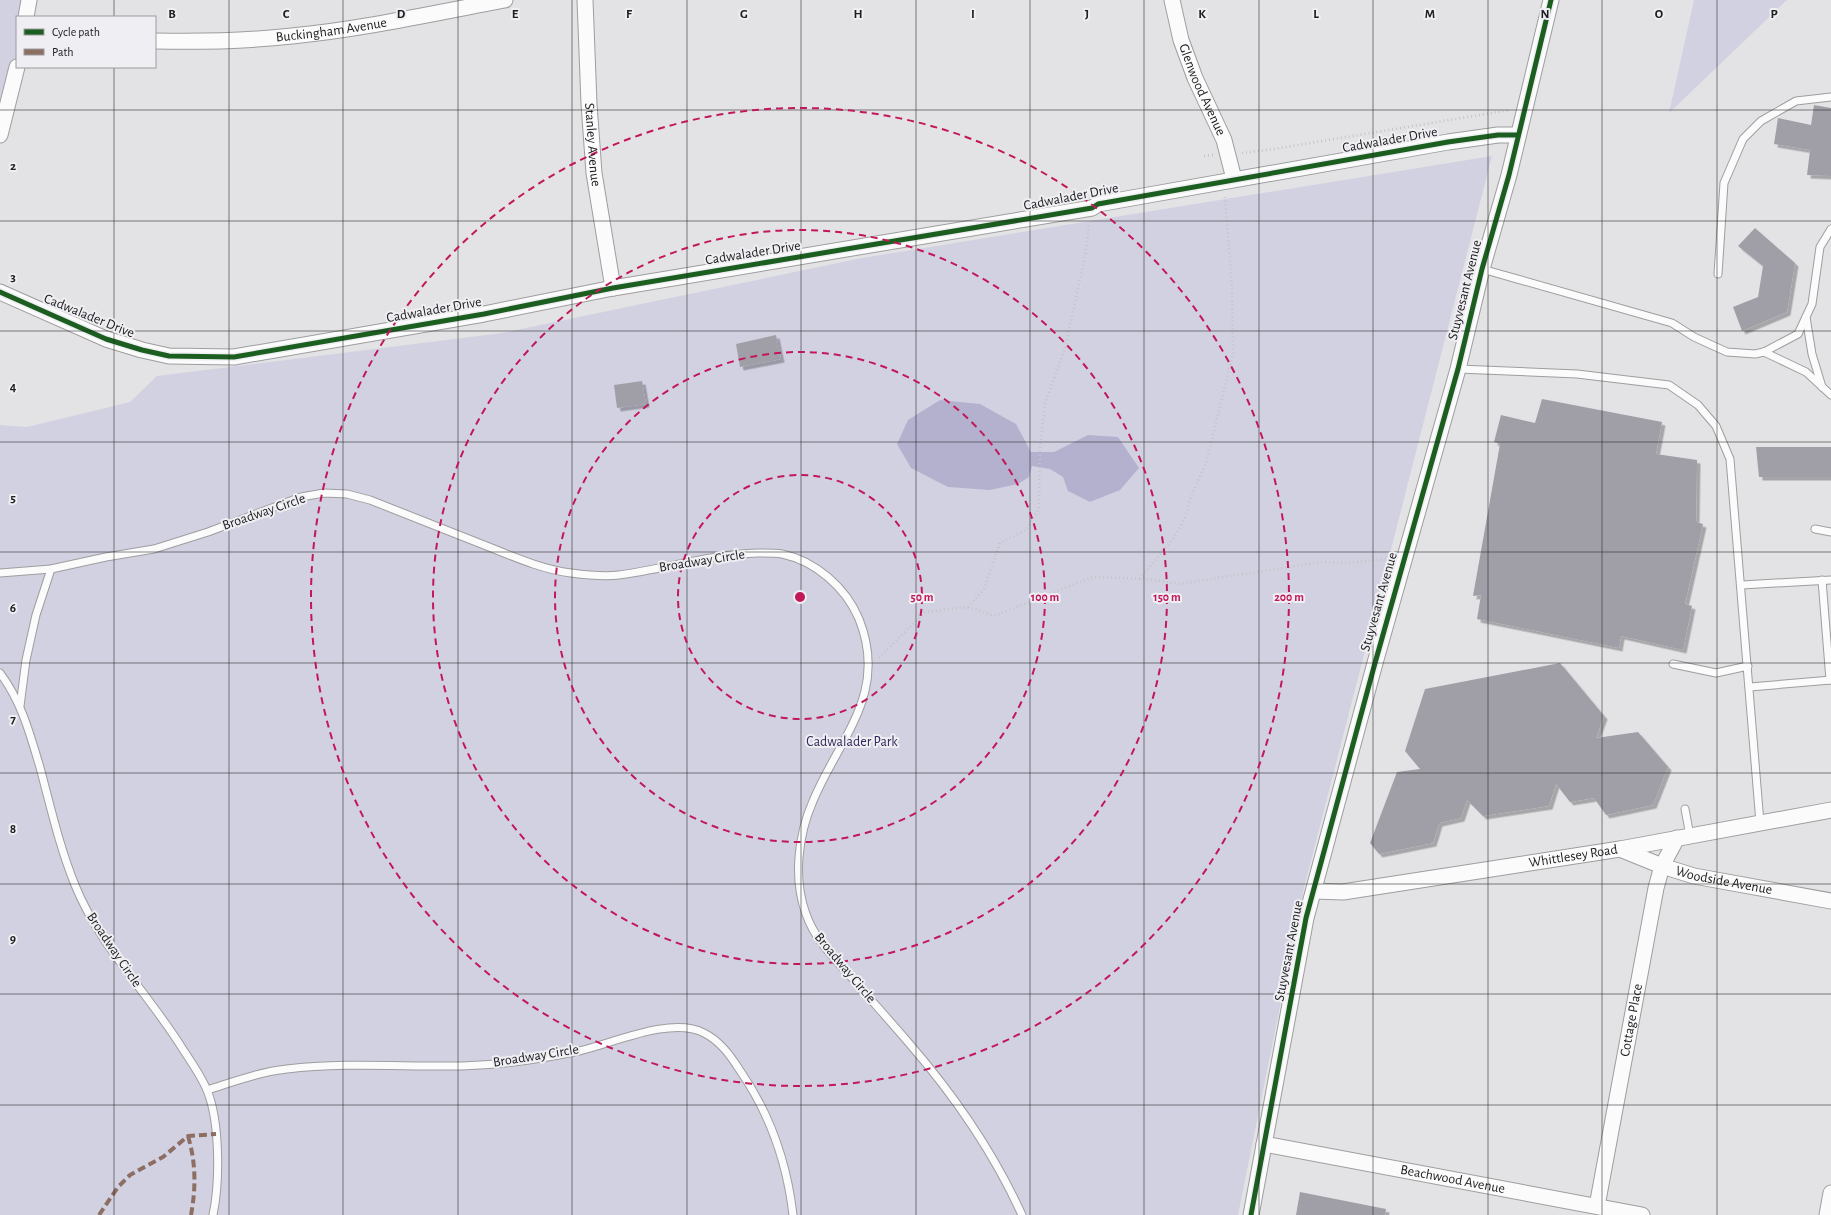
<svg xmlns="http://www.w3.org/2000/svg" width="1831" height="1215" font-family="'Alegreya Sans',sans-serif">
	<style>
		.green { fill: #d2d1e2 }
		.water { fill: #b4b1cf }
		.building { fill: #a09fa8; filter: url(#shadow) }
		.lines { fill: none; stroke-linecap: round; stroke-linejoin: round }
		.lane-casing { stroke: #9e9d9f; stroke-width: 9 }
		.street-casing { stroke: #9e9d9f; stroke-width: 17 }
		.path { stroke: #c4c4c5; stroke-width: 2.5; stroke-dasharray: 1 3; stroke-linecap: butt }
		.lane { stroke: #fbfbfb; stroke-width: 7 }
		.street { stroke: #fbfbfb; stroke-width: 15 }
		.quiet { stroke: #8d6e63; stroke-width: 4; stroke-dasharray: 8 4; stroke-linecap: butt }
		.cycleway-casing { stroke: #efeff3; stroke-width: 8 }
		.cycleway { stroke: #1b5e20; stroke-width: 5 }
		.grid { fill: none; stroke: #202022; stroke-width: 1; stroke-opacity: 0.55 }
		.ring { fill: none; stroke: #c2185b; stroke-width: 2; stroke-dasharray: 7 5 }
		.labels { text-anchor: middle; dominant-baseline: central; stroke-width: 4; stroke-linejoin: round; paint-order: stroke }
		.street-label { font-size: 14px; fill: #202022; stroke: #efeff3 }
		.park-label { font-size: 14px; fill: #31265a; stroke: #efeff3 }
		.grid-label { font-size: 13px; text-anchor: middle; font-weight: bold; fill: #202022; stroke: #efeff3; stroke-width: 4; stroke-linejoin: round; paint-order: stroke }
		.centre { fill: #c2185b; stroke: #efeff3; stroke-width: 2 }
		.ring-label { font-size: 12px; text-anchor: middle; font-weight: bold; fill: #c2185b; stroke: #efeff3; stroke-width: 4; stroke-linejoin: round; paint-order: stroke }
	</style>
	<defs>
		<filter id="shadow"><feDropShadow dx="3.5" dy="3.5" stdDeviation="0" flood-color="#0004"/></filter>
	</defs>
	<rect width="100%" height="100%" fill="#e3e3e5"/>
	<!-- green -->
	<g class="green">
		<polygon points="0,0 29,0 27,17 17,17 17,67 0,120"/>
		<polygon points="1694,0 1787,0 1669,113"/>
		<polygon points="1492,156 1303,892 1238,1215 0,1215 0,425 27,427 130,402 157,376 502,333 862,258"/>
	</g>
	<!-- water -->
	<polygon class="water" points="940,400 980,404 1016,424 1031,452 1054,452 1088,435 1118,437 1139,468 1120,490 1090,502 1068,491 1063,477 1050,469 1032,466 1029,477 1018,484 990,490 948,487 911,468 897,444 908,420"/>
	<!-- building -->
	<g class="building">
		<polygon points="1814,105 1831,108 1831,176 1807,175 1810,150 1774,144 1778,118 1811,125"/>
		<polygon points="1755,228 1795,263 1787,312 1742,331 1733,307 1758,297 1763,266 1738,246"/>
		<polygon points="776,335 781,359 740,367 736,344"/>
		<polygon points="642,381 646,404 617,408 614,385"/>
		<polygon points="1542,399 1662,422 1656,454 1697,460 1696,522 1703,524 1685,604 1692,606 1683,650 1621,636 1619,648 1477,619 1481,595 1473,596 1500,444 1494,442 1501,415 1535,423"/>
		<polygon points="1756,447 1831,447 1831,477 1759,477"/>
		<polygon points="1560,663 1604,716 1596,738 1638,732 1668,767 1653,805 1606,815 1594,798 1570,802 1556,784 1549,806 1483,816 1467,800 1461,818 1439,823 1433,843 1379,854 1370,843 1397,772 1420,769 1405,751 1425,689"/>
		<polygon points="1300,1192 1386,1209 1385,1215 1296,1215"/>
	</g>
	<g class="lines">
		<!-- lane casing -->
		<g class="lane-casing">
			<g id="lane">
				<polyline points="1482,269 1672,323 1694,337 1727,352 1755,354 1764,352 1798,334 1812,304 1820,247 1831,229"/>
				<polyline points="1718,274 1724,183 1743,139 1761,121 1796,101 1831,97"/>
				<polyline points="1806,317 1812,354 1822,387"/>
				<polyline points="1764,352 1806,372 1831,395"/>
				<polyline points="1458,369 1577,374 1669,385 1698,405 1716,426 1730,459 1760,823"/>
				<polyline points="1815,529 1831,532"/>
				<path d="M0 573 51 569 106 557 154 549 208 532 301 497 324 493 347 494 370 500C408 515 446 530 484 545 512 556 540 569 571 573 586 575 603 577 619 575 665 569 711 554 758 553 766 553 775 553 782 554 816 561 846 588 859 619 889 694 839 738 813 801 798 835 793 879 806 914 815 940 834 958 852 978 871 1000 890 1021 908 1042 954 1095 993 1151 1022 1215"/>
				<polyline points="1822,580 1830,680"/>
				<polyline points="1742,585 1831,580"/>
				<polyline points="1673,664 1716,673 1748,666"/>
				<path d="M0 673C21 701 29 731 39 764 50 804 59 846 75 885 100 947 149 994 184 1051 192 1063 201 1076 207 1090 220 1122 220 1181 213 1215"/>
				<polyline points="1750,687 1831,680"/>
				<polyline points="20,706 26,660 36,615 51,569"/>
				<polyline points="1685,809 1690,836"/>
				<path d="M207 1090C233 1082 259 1072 287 1069 345 1062 404 1067 462 1066 501 1065 541 1059 579 1051 614 1043 671 1016 704 1033 720 1041 730 1055 739 1069 769 1112 787 1163 793 1215"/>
			</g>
		</g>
		<!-- street casing -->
		<g class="street-casing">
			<g id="street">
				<path id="s1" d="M585 0 589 104 594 173 613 288"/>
				<path id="s2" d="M1172 0 1181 40 1195 78 1224 140 1234 179"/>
				<polyline points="26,17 29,0"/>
				<path id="s3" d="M155 41C201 42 246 41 292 36 364 29 435 13 505 0"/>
				<polyline points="0,135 17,67"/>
				<polyline points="0,292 106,339 142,350 169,356 234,357 484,314 613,288 1092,208 1098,204 1448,142 1498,135 1518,135"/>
				<path id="s4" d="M1620 849 1662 866 1694 876 1831 901"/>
				<path id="s5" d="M1314 891 1343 892 1620 849 1831 810"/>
				<path id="s6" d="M1264 1144 1642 1215"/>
				<path id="s7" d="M1597 1206 1656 888 1662 866 1677 838"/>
				<polyline points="1251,1215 1306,918 1375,663 1458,369 1482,269 1509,175 1551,0"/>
				<polyline points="1827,1215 1831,1193"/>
			</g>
		</g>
		<!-- path -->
		<g class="path">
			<polyline points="1242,153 1274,149 1510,110"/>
			<polyline points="1204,156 1213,155"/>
			<polyline points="1140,579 1175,536 1185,518 1190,499 1206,463 1233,354 1232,288 1225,197"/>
			<polyline points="968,607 994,616 1093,577 1147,579 1178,584 1323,562 1347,563 1388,559"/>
			<polyline points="879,658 925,612 968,607 984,589 1000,543 1026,530 1039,509 1040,448 1045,403 1065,349 1085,256 1089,224"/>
		</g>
		<!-- lane -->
		<use href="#lane" class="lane"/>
		<!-- street -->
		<use href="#street" class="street"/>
		<!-- quiet -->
		<g class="quiet">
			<path d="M188 1136C196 1163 196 1188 191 1215"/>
			<polyline points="99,1215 118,1187 130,1175 163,1157 188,1136 216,1134"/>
		</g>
		<!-- cycleway casing -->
		<g class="cycleway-casing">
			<g id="cycleway">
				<polyline points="0,292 106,339 142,350 169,356 234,357 484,314 613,288 1092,208 1098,204 1448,142 1498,135 1518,135"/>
				<polyline points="1251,1215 1306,918 1375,663 1458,369 1482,269 1509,175 1551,0"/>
			</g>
		</g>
		<!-- cycleway -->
		<use href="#cycleway" class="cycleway"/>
	</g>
	<!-- grid -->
	<path class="grid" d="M114 0V17M229 0V1215M343 0V1215M458 0V1215M572 0V1215M687 0V1215M801 0V1215M916 0V1215M1030 0V1215M1144 0V1215M1259 0V1215M1373 0V1215M1488 0V1215M1602 0V1215M1717 0V1215M114 67V1215M0 110H1831M0 221H1831M0 331H1831M0 442H1831M0 552H1831M0 663H1831M0 773H1831M0 884H1831M0 994H1831M0 1105H1831"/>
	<!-- distance rings -->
	<g class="ring">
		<circle cx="800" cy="597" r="122"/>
		<circle cx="800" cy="597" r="245"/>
		<circle cx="800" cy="597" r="367"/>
		<circle cx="800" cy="597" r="489"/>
	</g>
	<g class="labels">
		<!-- street labels -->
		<g class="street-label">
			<text stroke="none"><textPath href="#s3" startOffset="177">Buckingham Avenue</textPath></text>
			<text stroke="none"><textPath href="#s2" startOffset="95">Glenwood Avenue</textPath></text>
			<text transform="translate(1390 140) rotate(-10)">Cadwalader Drive</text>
			<text stroke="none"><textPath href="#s1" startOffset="145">Stanley Avenue</textPath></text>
			<text transform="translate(1071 197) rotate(-11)">Cadwalader Drive</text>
			<text transform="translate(753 253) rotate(-9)">Cadwalader Drive</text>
			<text transform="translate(1465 290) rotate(-76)">Stuyvesant Avenue</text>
			<text transform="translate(434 310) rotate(-10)">Cadwalader Drive</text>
			<text transform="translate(89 316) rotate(22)">Cadwalader Drive</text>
			<text transform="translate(264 512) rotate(-19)">Broadway Circle</text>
			<text transform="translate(702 561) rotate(-9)">Broadway Circle</text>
			<text transform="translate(1379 602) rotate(-74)">Stuyvesant Avenue</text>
			<text stroke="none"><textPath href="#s5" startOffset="262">Whittlesey Road</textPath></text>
			<text stroke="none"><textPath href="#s4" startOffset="109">Woodside Avenue</textPath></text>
			<text transform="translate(114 950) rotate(56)">Broadway Circle</text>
			<text transform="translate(1289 951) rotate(-79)">Stuyvesant Avenue</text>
			<text transform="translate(845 968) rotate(50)">Broadway Circle</text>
			<text stroke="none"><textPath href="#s7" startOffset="189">Cottage Place</textPath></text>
			<text transform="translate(536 1056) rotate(-9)">Broadway Circle</text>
			<text stroke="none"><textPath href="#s6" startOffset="192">Beachwood Avenue</textPath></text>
		</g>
		<!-- park labels -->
		<g class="park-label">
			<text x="852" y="742">Cadwalader Park</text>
		</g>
	</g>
	<g class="grid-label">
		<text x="172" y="18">B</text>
		<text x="286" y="18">C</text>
		<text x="401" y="18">D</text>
		<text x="515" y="18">E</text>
		<text x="629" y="18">F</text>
		<text x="744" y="18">G</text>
		<text x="858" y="18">H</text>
		<text x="973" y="18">I</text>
		<text x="1087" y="18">J</text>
		<text x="1202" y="18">K</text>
		<text x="1316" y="18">L</text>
		<text x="1430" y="18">M</text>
		<text x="1545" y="18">N</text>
		<text x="1659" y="18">O</text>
		<text x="1774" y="18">P</text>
		<text x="13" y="170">2</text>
		<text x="13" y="281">3</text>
		<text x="13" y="391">4</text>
		<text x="13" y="502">5</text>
		<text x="13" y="612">6</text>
		<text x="13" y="723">7</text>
		<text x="13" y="833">8</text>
		<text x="13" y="943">9</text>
	</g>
	<circle cx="800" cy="597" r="6" class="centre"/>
	<g class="ring-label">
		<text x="922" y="601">50 m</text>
		<text x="1045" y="601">100 m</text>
		<text x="1167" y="601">150 m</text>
		<text x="1289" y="601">200 m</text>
	</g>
	<!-- legend -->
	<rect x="16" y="16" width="140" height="52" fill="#efeff3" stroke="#9c9c9f"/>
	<rect x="24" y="29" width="20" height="6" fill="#1b5e20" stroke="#9c9c9f"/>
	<text x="52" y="36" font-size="12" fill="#202022">Cycle path</text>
	<rect x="24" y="49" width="20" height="6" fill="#8d6e63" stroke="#9c9c9f"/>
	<text x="52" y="56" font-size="12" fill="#202022">Path</text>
</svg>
